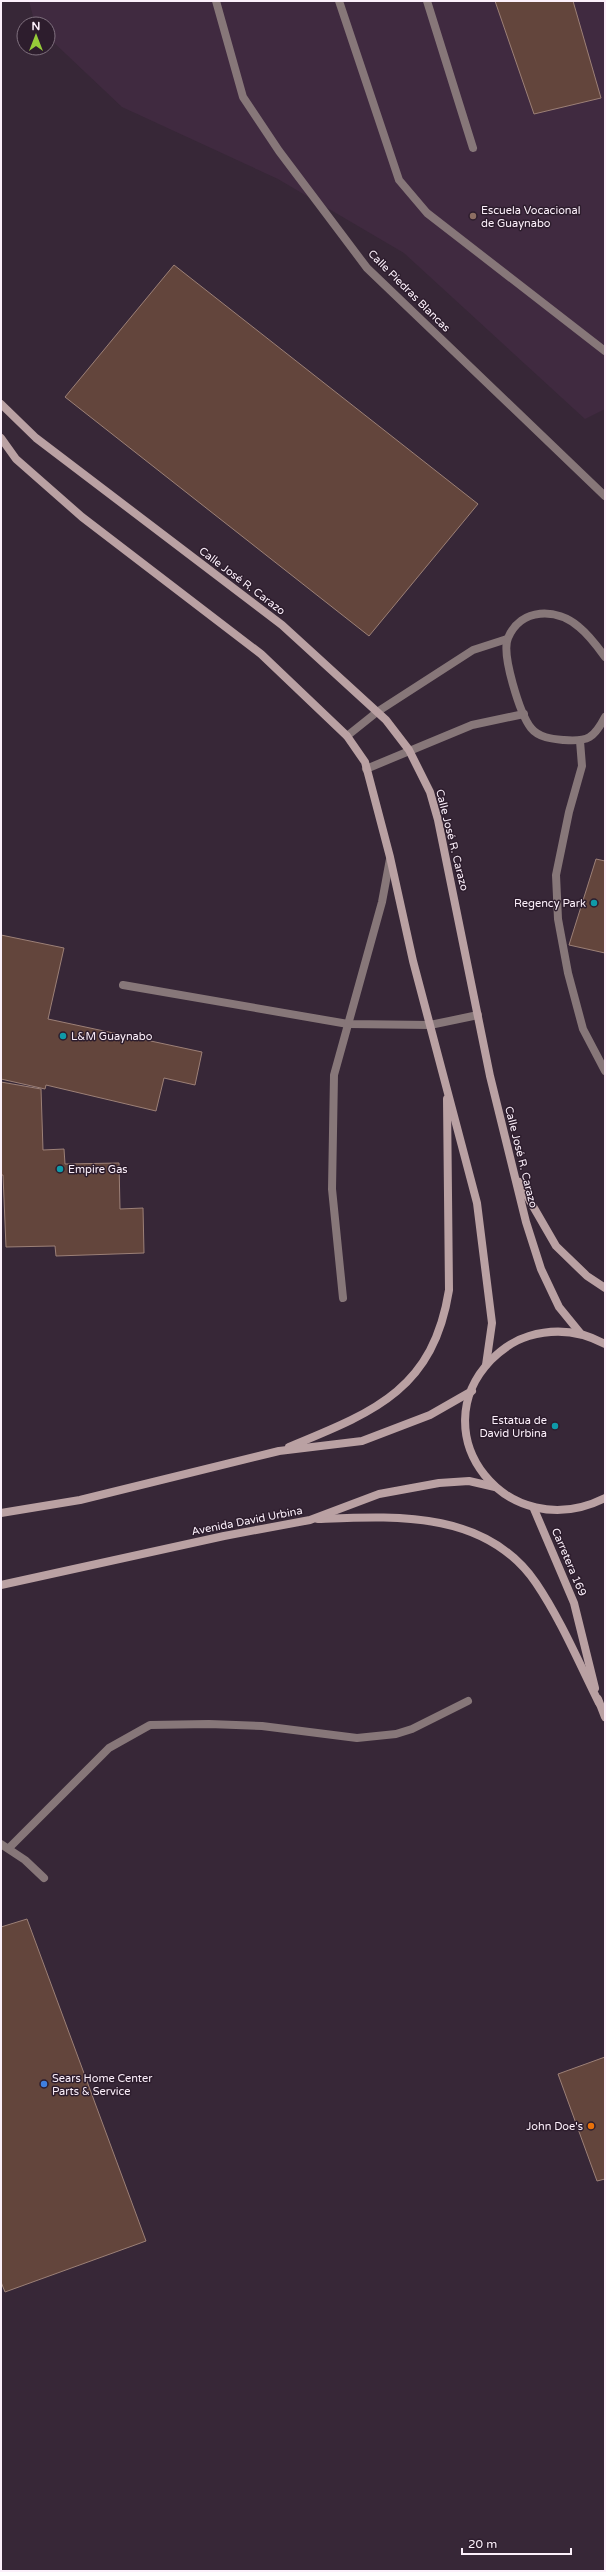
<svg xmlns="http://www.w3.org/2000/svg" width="606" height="2572" font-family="'Varela Round',sans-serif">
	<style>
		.built { fill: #402a40 }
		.building { fill: #63453c; stroke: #9c8077 }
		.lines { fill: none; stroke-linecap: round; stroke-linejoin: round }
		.lane { stroke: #877779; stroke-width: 8 }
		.street { stroke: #877779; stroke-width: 8 }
		.secondary { stroke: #baa1a3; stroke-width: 8 }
		.education-dot { fill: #8d6e63; stroke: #2d1d2d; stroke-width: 1.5 }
		.culture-dot { fill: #0f9aa8; stroke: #2d1d2d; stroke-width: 1.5 }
		.shop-dot { fill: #3f7fe0; stroke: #2d1d2d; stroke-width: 1.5 }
		.food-dot { fill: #e8710a; stroke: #2d1d2d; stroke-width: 1.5 }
		.labels { text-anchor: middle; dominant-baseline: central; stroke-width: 3; stroke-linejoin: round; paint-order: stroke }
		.poi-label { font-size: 11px; fill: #fcf0fb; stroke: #2d1d2d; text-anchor: start }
		.street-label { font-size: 11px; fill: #fcf0fb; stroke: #2d1d2d }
	</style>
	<rect width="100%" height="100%" fill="#372737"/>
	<!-- built -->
	<polygon class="built" points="29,1 605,1 605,409 585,419 404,253 278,179 122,107 48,37 48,24 35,24"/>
	<!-- building -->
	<g class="building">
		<polygon points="495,1 573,1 601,98 534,114"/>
		<polygon points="174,265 478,504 369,636 65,397"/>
		<polygon points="596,859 605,861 605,953 569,945"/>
		<polygon points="1,935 64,948 48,1019 202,1052 195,1085 164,1078 156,1111 46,1085 45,1089 1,1079"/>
		<polygon points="1,1082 41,1089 43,1150 64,1149 65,1164 119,1163 120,1209 143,1208 144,1253 56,1256 55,1246 6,1247 3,1175 1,1175"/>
		<polygon points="27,1919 146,2241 5,2292 1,2282 1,1927"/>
		<polygon points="605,2057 605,2179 597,2181 558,2074"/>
	</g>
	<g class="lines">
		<!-- lane -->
		<g class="lane">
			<polyline points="339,1 399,180 427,213 605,351"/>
			<polyline points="427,1 473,148"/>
			<path d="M605 657C597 646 590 636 579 627 557 608 521 607 508 638 501 654 520 714 531 728 539 738 553 739 564 740 588 742 594 738 605 717"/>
			<polyline points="347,736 377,712 473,650 507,639"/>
			<polyline points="580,741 582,766 569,812 556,875 558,919 568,973 583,1029 605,1071"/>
			<polyline points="366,769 472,725 524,714"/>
			<polyline points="123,985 348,1024 430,1025 478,1015"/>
			<polyline points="343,1298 332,1189 334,1075 382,902 390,859"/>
			<polyline points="1,1844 25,1860 44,1878"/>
			<polyline points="9,1848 109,1748 150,1725 209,1724 262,1726 357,1738 396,1734 412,1729 468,1701"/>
		</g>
		<!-- street -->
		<polyline class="street" points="216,1 243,97 279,151 367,268 605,496"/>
		<!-- secondary -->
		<g class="secondary">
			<polyline points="1,404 36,438 282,625 386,720 409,750 430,792 438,820 490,1076 526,1222 541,1269 559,1307 581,1334"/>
			<polyline points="1,438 16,459 82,517 261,654 347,736 365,762 390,857 413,961 477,1203 492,1323 486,1365"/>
			<polyline points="519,1182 556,1246 587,1276 605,1288"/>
			<path d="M605 1344C581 1331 556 1328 529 1336 515 1340 502 1349 491 1360 420 1434 507 1547 605 1498"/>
			<path d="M289 1447C374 1412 433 1390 449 1290L447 1099"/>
			<polyline points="534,1509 574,1603 595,1688"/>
			<polyline points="1,1513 80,1500 279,1451 362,1441 430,1415 472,1391"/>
			<path d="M318 1519C396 1516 486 1510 536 1583 561 1620 579 1663 599 1703"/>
			<polyline points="1,1585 224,1536 310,1520 379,1494 439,1483 469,1481 495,1487"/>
			<polyline points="598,1699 605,1717"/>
		</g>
	</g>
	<!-- markers -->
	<circle class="education-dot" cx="473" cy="216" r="4"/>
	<g class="culture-dot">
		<circle cx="594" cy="903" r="4"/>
		<circle cx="63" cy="1036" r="4"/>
		<circle cx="60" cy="1169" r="4"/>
		<circle cx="555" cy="1426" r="4"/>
	</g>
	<circle class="shop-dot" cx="44" cy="2084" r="4"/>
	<circle class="food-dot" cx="591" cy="2126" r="4"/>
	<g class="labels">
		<!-- poi labels -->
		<g class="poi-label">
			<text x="481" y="210">Escuela Vocacional<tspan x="481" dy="13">de Guaynabo</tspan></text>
			<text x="586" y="903" text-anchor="end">Regency Park</text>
			<text x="71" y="1036">L&amp;M Guaynabo</text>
			<text x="68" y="1169">Empire Gas</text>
			<text x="547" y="1420" text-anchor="end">Estatua de<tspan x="547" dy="13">David Urbina</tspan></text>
			<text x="52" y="2078">Sears Home Center<tspan x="52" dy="13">Parts &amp; Service</tspan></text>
			<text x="583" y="2126" text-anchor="end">John Doe's</text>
		</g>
		<!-- street labels -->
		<g class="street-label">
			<text transform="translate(409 291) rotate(45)">Calle Piedras Blancas</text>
			<text transform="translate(242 581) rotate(37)">Calle José R. Carazo</text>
			<text transform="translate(452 840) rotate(76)">Calle José R. Carazo</text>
			<text transform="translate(521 1157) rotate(76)">Calle José R. Carazo</text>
			<text transform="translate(247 1521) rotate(-11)">Avenida David Urbina</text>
			<text transform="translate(569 1562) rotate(67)">Carretera 169</text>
		</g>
	</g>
	<!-- border -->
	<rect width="606" height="2572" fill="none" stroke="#fcf0fb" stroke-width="4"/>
	<!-- north arrow -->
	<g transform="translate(36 36)"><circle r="19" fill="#2d1d2d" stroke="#80717f"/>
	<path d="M0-3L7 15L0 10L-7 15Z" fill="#96cc39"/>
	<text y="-6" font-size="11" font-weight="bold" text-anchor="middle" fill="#fcf0fb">N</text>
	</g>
	<!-- scale -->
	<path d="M462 2548v6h109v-6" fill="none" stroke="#fcf0fb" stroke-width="2"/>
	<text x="468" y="2548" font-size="12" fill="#fcf0fb" stroke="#2d1d2d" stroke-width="3" paint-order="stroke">20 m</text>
</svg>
